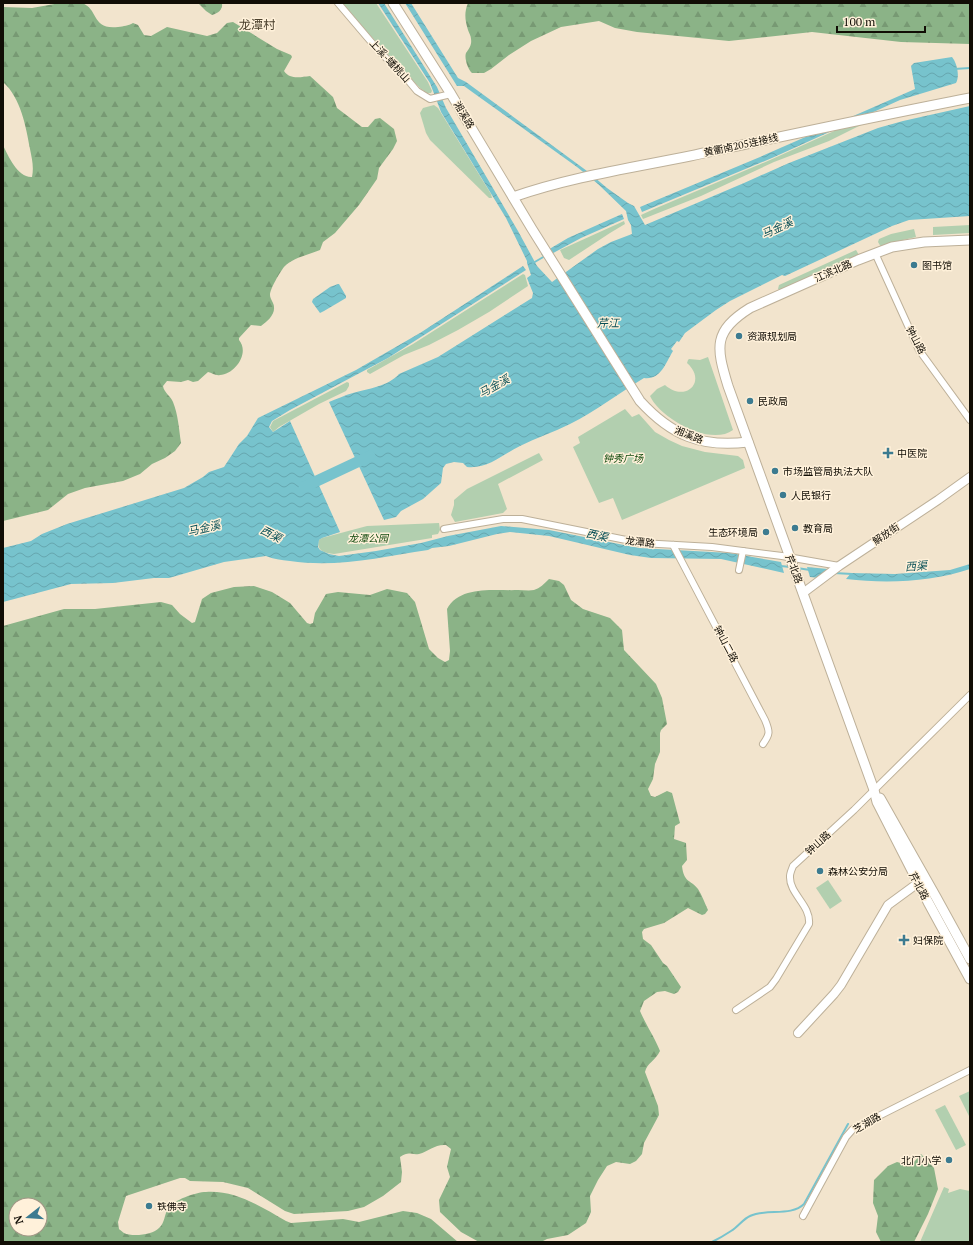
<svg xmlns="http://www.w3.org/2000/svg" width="973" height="1245" font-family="'PT Serif','Noto Sans SC',serif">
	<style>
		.forest { fill: url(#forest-firs); fill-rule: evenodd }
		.park { fill: #b2cfaf }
		.water { fill: url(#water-waves) }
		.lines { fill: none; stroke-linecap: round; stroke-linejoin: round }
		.stream { stroke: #77c3cd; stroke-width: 2 }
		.river { stroke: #77c3cd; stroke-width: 11 }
		.minor-casing { stroke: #bdb099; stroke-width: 8 }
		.tertiary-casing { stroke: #bdb099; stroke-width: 10 }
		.secondary-casing { stroke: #bdb099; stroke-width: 11 }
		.minor { stroke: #fff; stroke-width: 6 }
		.tertiary { stroke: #fff; stroke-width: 8 }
		.secondary { stroke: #fff; stroke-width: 9 }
		.poi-dot { fill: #3c7b90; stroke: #fff1da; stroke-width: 1.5 }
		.labels { text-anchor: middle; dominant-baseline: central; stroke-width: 3; stroke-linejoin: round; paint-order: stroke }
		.street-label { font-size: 10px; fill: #110d05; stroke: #fff1da }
		.poi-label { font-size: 10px; fill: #110d05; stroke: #fff1da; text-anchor: start }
		.park-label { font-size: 10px; font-style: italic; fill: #134c10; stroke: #fff1da }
		.water-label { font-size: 11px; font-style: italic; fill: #084f56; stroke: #fff1da }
		.quarter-label { font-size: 12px; fill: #4b402d; stroke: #fff1da }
	</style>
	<defs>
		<pattern id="forest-firs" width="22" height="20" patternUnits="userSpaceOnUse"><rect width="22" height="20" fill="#8bb387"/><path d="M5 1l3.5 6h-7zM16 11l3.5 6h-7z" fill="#779973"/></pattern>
		<pattern id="water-waves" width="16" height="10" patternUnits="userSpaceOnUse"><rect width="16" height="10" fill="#77c3cd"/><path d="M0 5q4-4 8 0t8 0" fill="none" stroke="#66a6af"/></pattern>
	</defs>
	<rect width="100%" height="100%" fill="#f2e4cd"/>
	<!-- forest -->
	<g class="forest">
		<path d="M60 3C66 3 76 1 82 3 99 9 91 30 118 27 124 26 128 26 133 23L138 25 144 35 151 36 167 27 207 36 217 33 227 23 233 22 277 49 291 55 292 57 284 71C290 80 301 77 310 76L333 97 337 108 362 127H368L375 119 380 118 394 129 397 141 393 149 379 168 377 179 359 205 335 233 323 242 320 250C308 255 292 258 284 267 280 272 270 289 270 295 270 299 274 303 274 307 275 315 267 322 261 326L251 325 239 338V340C250 353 235 374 220 375 216 376 212 373 208 372L198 381 193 382 188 380 181 382 167 381 163 386C164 393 171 396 173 402 178 414 179 429 181 443L175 451 165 458 152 464 140 474 123 481 85 488 68 494 48 510 3 521V145C8 156 18 178 32 177 34 167 32 159 30 149 26 127 21 98 3 82V7L32 8Z"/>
		<path d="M198 3H222C223 10 218 13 212 15L206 11Z"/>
		<path d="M468 3H970V44L901 42 812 32 729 41 637 32 615 28 599 21 561 27 531 41 509 55 491 69 484 73H472C468 70 464 58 466 53 469 49 472 45 471 39 471 36 469 33 468 30 465 20 464 13 468 3Z"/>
		<path d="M549 579 559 581 564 585 571 600 583 609 610 618 622 630 624 650 656 684 662 698 667 724 661 730 660 733V752L655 764 653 779 648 789 651 796 655 797 667 791 672 793 680 823 675 826 674 839 686 843 687 860 682 866C684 883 690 879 698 889 702 895 705 904 708 910L705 914 702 915 688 908 664 923 644 929 642 932 643 939 651 945 663 963 667 966 681 987 678 992 674 994 665 991 657 992 644 1001 640 1011C646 1025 655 1038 660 1051 655 1061 647 1063 645 1072L658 1106 659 1115 644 1143 642 1154 636 1161 630 1164 616 1162 607 1166 598 1180 590 1196 591 1212 586 1223 568 1235 547 1239 541 1242H479L461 1232 440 1212 439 1200 450 1177 447 1167 451 1149 446 1145C435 1144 429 1151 419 1154 410 1155 409 1151 400 1157L402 1172 401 1182 383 1196 364 1207 348 1211 294 1214 285 1211 248 1188 223 1182 190 1181 185 1178H180L126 1196 118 1222 119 1229C119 1229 124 1233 124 1233 132 1237 153 1235 159 1228 165 1223 164 1215 168 1209 173 1200 196 1192 206 1192 236 1190 261 1207 286 1221L291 1223 343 1219 359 1222 403 1211 417 1213 431 1219 458 1242H3V626L64 609H95L161 602 172 605 180 614 192 623 195 622 202 599 211 593 234 587 254 586 272 592 290 603 307 623 310 624 313 623 315 613 326 594 338 592 370 595 387 589 407 593 415 602 429 649 438 658 445 662 449 660 450 651 447 609C460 585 495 591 518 590 523 590 529 591 534 590 540 588 544 584 549 579ZM16 1205H40V1229H16Z"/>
		<path d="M921 1154 934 1168 938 1189 928 1214 914 1242H881L876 1232 878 1216 873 1203 874 1180 888 1166 897 1162C913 1167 911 1165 921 1154Z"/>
	</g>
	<!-- park -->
	<g class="park">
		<polygon points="342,3 376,3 428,82 432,91 431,93 427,93 420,88 367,32"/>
		<polygon points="434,105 438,108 491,194 492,198 489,198 430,140 426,133 420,113 423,108"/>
		<polygon points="863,124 829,141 774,162 701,196 643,219 641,215 654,209 770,160 843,127"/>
		<polygon points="624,221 625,224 610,233 569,260 564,258 560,250"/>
		<polygon points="970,225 970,233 933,235 933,227"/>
		<polygon points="914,229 916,237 894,242 881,247 878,242 879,239 891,234"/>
		<polygon points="856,250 859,255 781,291 778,289 779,285"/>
		<polygon points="523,274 525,275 528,286 489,312 458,330 429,345 404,355 370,374 367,372 367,370 413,344"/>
		<path d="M708 357 733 430C710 447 660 418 650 396L657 389 665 385C685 403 708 382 687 363L688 360 689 359 700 360Z"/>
		<polygon points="347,382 349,383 349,386 346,391 319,404 279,427 273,432 270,427 273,421"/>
		<polygon points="625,409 632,417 639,414 655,432 669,440 682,446 705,452 738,456 743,460 745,468 622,520 613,498 599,503 573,447 580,443 578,437"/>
		<polygon points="539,453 543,460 498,484 507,509 503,513 455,522 451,515 454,505 454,500 467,489"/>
		<path d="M439 523 440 530 438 534 432 535V538L334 554C325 553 316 551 319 540L322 538 367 526Z"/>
		<polygon points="828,880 842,901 830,909 816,888"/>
		<polygon points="970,1091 970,1118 959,1096"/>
		<polygon points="945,1105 966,1145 956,1150 935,1110"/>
		<polygon points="944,1187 949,1189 948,1193 960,1189 970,1191 970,1242 920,1242"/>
	</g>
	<!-- water -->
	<g class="water">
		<path d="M378 3H384L437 87 446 108 518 231 537 266 552 282 598 249 611 242 632 234 631 225 628 220 626 211 598 184 577 167 475 94 464 86H457L405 3H411L458 78 466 82 587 171 607 188 628 203 634 206 645 225 744 183 789 163 878 128 903 121 970 106V216L909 220 892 226 785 276 782 275 730 301 716 310 685 333 679 342 677 341 671 349 673 351C665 364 661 380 644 378 619 393 596 411 570 424 554 432 536 438 520 446 502 455 488 469 467 467L463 463 454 462 446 464 443 468 441 483 423 499 401 511 396 517 384 520 329 402C337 399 345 395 353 393 367 389 389 386 399 374L438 357 532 298 533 293 527 278 531 275 527 263V261L506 218 441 112 430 83Z"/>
		<path d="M952 57C957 63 960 76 956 83L900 100 772 158 642 212 640 207 760 157 915 89 911 66 914 63Z"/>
		<polygon points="622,214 624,219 581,238 544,258 541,254 568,238"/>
		<path d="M523 266 526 270 388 358 290 410 272 421 269 427 273 432 290 421 340 532 322 538 319 540 318 547 320 550 329 554 339 556 376 551 421 543 448 536 501 526 549 530 639 548 730 553 781 562 784 573 721 559 651 558 630 555 549 536 510 532 497 534 449 546 432 548 428 550C382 557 336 568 290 561 281 560 273 559 266 556L224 562 169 578H154L113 583 71 584 3 602V548L31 541 42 534 67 524 184 488 203 477 209 472 224 467 239 444 247 436 258 418 356 370 420 333Z"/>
		<polygon points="338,284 339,284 346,296 346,298 324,311 320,313 312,302 313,299 330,287"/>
		<path d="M970 564V569C931 582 887 584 846 579L851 573 895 574 950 570Z"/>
		<polygon points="807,567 828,569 819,578 810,577"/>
	</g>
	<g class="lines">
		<!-- stream -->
		<g class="stream">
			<polyline points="954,69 970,68"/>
			<polyline points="533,263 545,256"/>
			<polyline points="781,566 790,567"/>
			<polyline points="797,568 810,570"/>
			<polyline points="834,573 852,574"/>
			<path d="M712 1242C718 1239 725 1235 731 1231 738 1227 743 1219 750 1216 766 1208 791 1217 804 1204L848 1124"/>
		</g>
		<!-- river -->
		<polyline class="river" points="304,487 370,456"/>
		<!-- minor casing -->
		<g class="minor-casing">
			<g id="minor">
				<polyline points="338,3 378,50 407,79 417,91 430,99 451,94"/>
				<polyline points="875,253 919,350 970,420"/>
				<polyline points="444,529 503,519 522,519 641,543 712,547 782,556 839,566"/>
				<path d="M673 545 765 720C770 732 770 734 763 744"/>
				<polyline points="739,570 743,551"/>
				<path d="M736 1010 770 987 776 979 809 924C811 905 789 894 790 876 790 873 792 869 793 866L854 810 970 695"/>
				<polyline points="803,1216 846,1137 853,1129 970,1070"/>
			</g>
		</g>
		<!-- tertiary casing -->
		<g class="tertiary-casing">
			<g id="tertiary">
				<polyline points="803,593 839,566 938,500 970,477"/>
				<polyline points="798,1033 834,994 841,985 888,905 918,883"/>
			</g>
		</g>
		<!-- secondary casing -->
		<g class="secondary-casing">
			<g id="secondary">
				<path d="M393 3 451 94 532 229 640 401C671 435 701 448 748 442"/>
				<path d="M513 197C570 177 631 168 690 156 784 136 877 116 970 98"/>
				<path d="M970 240 924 242 892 247 858 260 750 308C713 331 716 347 728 386L874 790 877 802 928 902 970 979"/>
				<polyline points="880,798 936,897 970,959"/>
			</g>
		</g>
		<!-- minor -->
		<use href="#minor" class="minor"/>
		<!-- tertiary -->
		<use href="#tertiary" class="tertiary"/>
		<!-- secondary -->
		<use href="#secondary" class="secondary"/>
	</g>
	<!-- markers -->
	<g class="poi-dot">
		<circle cx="914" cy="265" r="4"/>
		<circle cx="739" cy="336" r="4"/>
		<circle cx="750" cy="401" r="4"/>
		<path d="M886 447h4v4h4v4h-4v4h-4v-4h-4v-4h4z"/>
		<circle cx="775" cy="471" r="4"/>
		<circle cx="783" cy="495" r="4"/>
		<circle cx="795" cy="528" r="4"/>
		<circle cx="766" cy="532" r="4"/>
		<circle cx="820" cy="871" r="4"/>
		<path d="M902 934h4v4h4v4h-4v4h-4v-4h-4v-4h4z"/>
		<circle cx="949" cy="1160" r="4"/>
		<circle cx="149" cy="1206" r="4"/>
	</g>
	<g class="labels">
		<!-- street labels -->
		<g class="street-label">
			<text transform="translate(390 61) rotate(47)">上溪-蟠桃山</text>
			<text transform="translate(464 115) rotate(59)">湘溪路</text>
			<text transform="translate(741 145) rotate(-12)">黄衢南205连接线</text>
			<text transform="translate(833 271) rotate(-24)">江滨北路</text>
			<text transform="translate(916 340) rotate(62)">钟山路</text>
			<text transform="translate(689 435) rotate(22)">湘溪路</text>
			<text transform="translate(886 534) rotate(-34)">解放街</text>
			<text transform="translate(640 542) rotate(7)">龙潭路</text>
			<text transform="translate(794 569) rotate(69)">芹北路</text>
			<text transform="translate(726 644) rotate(62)">钟山二路</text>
			<text transform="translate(818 843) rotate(-42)">钟山路</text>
			<text transform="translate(919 886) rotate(62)">芹北路</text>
			<text transform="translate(867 1123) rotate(-30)">芝湖路</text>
		</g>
		<!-- poi labels -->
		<g class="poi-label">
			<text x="922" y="265">图书馆</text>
			<text x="747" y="336">资源规划局</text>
			<text x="758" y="401">民政局</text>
			<text x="897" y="453">中医院</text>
			<text x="783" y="471">市场监管局执法大队</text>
			<text x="791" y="495">人民银行</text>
			<text x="803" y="528">教育局</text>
			<text x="758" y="532" text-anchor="end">生态环境局</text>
			<text x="828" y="871">森林公安分局</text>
			<text x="913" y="940">妇保院</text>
			<text x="941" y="1160" text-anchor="end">北门小学</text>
			<text x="157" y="1206">铁佛寺</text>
		</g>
		<!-- park labels -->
		<g class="park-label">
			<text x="623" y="458">钟秀广场</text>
			<text x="368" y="538">龙潭公园</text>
		</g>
		<!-- water labels -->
		<g class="water-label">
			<text transform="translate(777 228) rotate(-25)">马金溪</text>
			<text x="608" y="323">芹江</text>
			<text transform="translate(494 386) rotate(-29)">马金溪</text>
			<text transform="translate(204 528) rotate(-13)">马金溪</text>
			<text transform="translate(271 534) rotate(27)">西渠</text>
			<text transform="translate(597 535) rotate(12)">西渠</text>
			<text transform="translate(916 566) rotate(-4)">西渠</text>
		</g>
		<!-- quarter labels -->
		<g class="quarter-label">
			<text x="257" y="24">龙潭村</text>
		</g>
	</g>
	<!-- border -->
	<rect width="973" height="1245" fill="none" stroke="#110d05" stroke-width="8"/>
	<!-- north arrow -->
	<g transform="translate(28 1217) rotate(253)"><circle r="19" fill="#fff1da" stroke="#a09685"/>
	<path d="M0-3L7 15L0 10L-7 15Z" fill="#3c7b90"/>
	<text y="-6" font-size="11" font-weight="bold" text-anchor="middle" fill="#110d05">N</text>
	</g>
	<!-- scale -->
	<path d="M837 26v6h88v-6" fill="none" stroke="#110d05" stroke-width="2"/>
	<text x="843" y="26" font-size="12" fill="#110d05" stroke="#fff1da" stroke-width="3" paint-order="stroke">100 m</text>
</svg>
